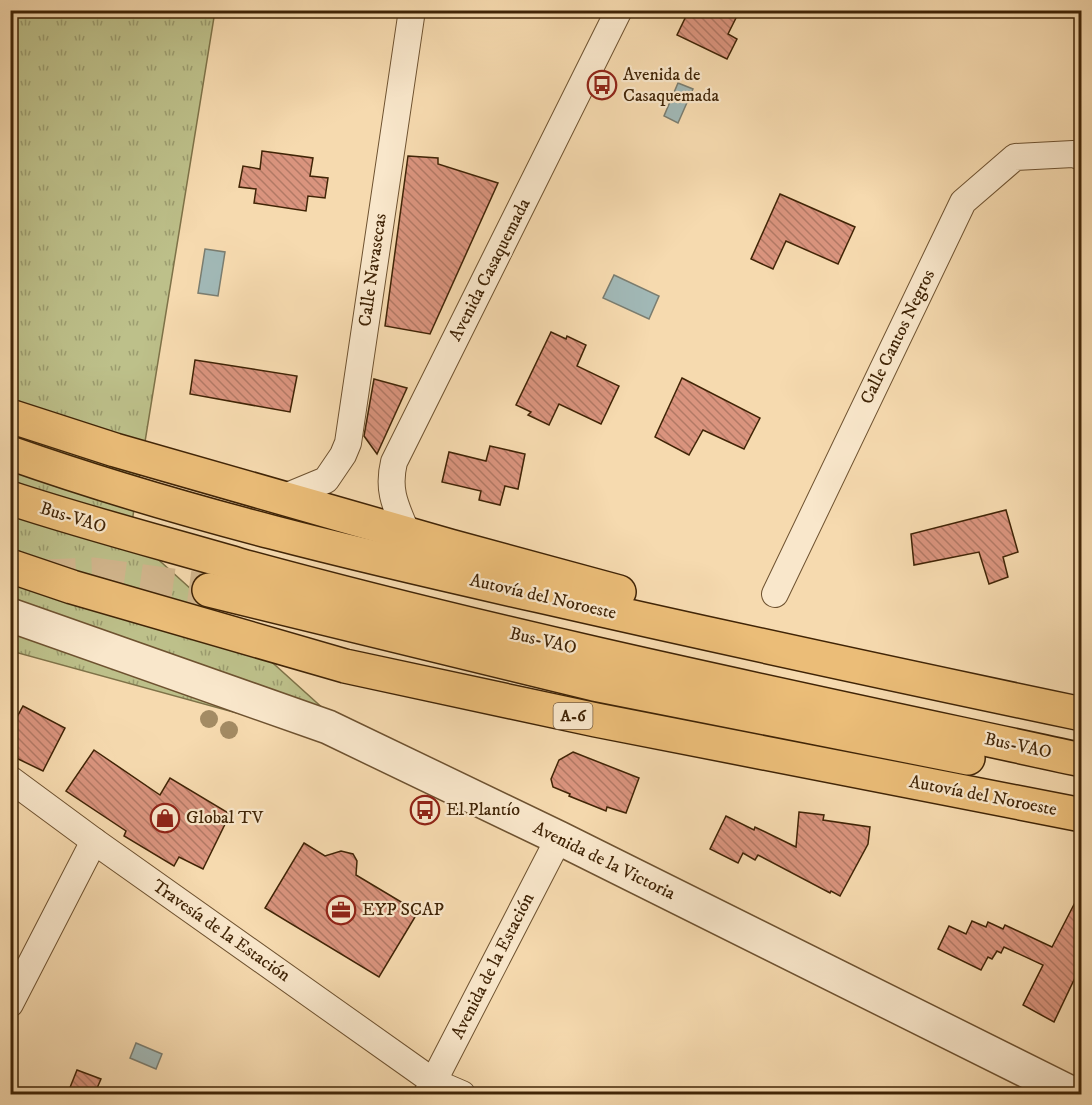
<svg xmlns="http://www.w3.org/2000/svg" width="1092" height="1105" font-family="'IM FELL DW Pica',serif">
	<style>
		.park { fill: url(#park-tufts); stroke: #7e7248; stroke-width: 1.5 }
		.water { fill: #a1b8b6; stroke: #7a7d70; stroke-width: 1.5 }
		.building { fill: url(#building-back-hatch); stroke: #402406; stroke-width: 1.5 }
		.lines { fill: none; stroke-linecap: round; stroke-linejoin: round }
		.motorway-tunnel { stroke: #d2b68d; stroke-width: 33; stroke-dasharray: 33 16; stroke-linecap: butt }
		.minor-casing { stroke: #6e5230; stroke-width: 28 }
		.tertiary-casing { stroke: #6e5230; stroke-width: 36 }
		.motorway-casing { stroke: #402406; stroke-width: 36 }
		.minor { stroke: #f9e7cb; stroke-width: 26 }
		.tertiary { stroke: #f9e7cb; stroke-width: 33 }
		.motorway { stroke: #ebbd78; stroke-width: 33 }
		.tree { fill: #a38b64 }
		.labels { text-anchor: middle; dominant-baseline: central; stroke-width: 4.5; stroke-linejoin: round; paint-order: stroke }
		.shield { fill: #f9e7cb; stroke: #785e41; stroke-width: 1.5 }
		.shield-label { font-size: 16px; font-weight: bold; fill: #402406 }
		.poi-label { font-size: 18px; fill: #402406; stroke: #f9e7cb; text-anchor: start }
		.street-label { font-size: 18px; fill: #402406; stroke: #f9e7cb }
	</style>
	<defs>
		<pattern id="park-tufts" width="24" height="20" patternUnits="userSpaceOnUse" patternTransform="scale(1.5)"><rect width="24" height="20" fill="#bdc08a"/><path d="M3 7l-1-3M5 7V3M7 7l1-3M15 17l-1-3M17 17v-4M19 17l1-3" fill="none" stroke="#9b9c6f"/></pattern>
		<pattern id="building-back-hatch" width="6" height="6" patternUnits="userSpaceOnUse" patternTransform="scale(1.5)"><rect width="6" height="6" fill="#da947e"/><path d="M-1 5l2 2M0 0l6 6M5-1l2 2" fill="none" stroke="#b27965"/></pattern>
	</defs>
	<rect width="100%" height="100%" fill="#f6daaf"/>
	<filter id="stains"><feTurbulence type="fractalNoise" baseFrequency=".00333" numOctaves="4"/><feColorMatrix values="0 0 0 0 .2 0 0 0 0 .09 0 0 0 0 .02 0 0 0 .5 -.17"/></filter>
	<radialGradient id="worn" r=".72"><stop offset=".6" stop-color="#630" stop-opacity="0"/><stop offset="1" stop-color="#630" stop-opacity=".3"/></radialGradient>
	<!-- park -->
	<polygon class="park" points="11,11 215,11 130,534 368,749 11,651"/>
	<!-- water -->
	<g class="water">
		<polygon points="678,83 693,89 678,123 664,116"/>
		<polygon points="205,249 225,252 218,296 198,293"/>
		<polygon points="614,275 659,296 649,319 603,298"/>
		<polygon points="136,1043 162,1054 156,1069 130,1058"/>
	</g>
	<!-- building -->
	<g class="building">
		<polygon points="689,10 740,10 728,34 737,39 727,59 677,35"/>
		<polygon points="262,151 313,158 310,176 328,178 325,198 308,196 306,211 254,203 256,189 239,187 243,166 260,169"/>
		<polygon points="408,156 438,158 438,164 498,183 430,334 385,326"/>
		<polygon points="780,194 855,227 838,264 786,241 773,269 751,259"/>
		<polygon points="551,332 566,339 567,336 586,345 577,366 619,386 601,424 559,404 549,425 528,415 531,412 516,405"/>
		<polygon points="195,360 297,376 290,412 190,394"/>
		<polygon points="682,378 760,418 744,449 703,430 689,455 655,437"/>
		<polygon points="374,379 407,388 377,454 364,436"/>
		<polygon points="490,446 525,454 518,489 505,486 500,505 479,500 481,491 442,482 449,452 486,461"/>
		<polygon points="1006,510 1018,552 1003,557 1008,577 989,584 979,552 914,565 911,534"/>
		<polygon points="23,706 65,728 43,771 10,755 10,730"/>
		<polygon points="94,750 160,795 170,778 230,814 203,869 179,857 174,866 124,836 126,831 66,791"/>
		<polygon points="573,752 639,778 626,813 607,807 606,811 569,796 570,794 553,787 551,779 559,760"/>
		<polygon points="799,812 824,815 823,820 870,827 868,844 840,896 831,891 830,893 758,855 755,860 743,853 738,863 710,849 726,816 754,830 755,827 796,847"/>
		<polygon points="304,843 325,856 341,851 353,854 357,861 356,875 418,912 379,977 265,908"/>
		<polygon points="1082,889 1082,963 1054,1022 1023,1005 1043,965 1004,947 1001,953 997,951 992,959 988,957 981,970 938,949 949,926 966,934 972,921 986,927 988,922 1003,929 1005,925 1052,947"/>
		<polygon points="77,1070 101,1079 94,1095 67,1095"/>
	</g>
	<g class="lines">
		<!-- motorway-tunnel -->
		<polyline class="motorway-tunnel" points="43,576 94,574 209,590"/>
		<!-- minor casing -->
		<g class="minor-casing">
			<g id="minor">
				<polyline points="285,497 326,480 343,455 348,443 412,10"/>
				<path d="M407 533C396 507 387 491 394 462L619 10"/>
				<polyline points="775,594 963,202 1015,157 1073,154 1082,157"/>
				<polyline points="10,779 94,841 434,1082 462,1094"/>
				<polyline points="10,1004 94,841"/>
				<polyline points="427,1094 559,838"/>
			</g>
		</g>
		<!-- tertiary casing -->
		<g class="tertiary-casing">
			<polyline id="tertiary" points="10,615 328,727 559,838 1073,1094"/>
		</g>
		<!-- motorway casing -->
		<g class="motorway-casing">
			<g id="motorway">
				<polyline points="10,416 115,450 450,546 619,592"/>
				<path d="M10 453C183 514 362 556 540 596 720 637 901 676 1082 714"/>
				<path d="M10 498C86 523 163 543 239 565 517 641 800 699 1082 760"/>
				<polyline points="10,566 72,587 345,666 596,720 1082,815"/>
				<polyline points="209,590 594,684 968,758"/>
			</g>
		</g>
		<!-- minor -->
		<use href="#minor" class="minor"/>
		<!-- tertiary -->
		<use href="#tertiary" class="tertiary"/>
		<!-- motorway -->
		<use href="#motorway" class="motorway"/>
	</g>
	<!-- trees -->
	<g class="tree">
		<circle cx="209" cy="719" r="9"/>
		<circle cx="229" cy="730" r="9"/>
	</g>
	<!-- icons -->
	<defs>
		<g id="bus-ring" transform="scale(1.5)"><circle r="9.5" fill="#f9e7cb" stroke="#8f2418" stroke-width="1.5"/><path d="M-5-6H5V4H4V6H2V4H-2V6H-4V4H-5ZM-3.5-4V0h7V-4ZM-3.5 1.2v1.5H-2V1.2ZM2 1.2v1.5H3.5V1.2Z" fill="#8f2418"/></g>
		<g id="shop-ring" transform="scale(1.5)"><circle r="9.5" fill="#f9e7cb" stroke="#8f2418" stroke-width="1.5"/><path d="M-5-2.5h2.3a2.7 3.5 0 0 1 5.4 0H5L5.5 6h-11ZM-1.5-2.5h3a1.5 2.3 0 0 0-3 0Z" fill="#8f2418"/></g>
		<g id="office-ring" transform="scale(1.5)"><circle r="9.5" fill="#f9e7cb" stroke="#8f2418" stroke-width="1.5"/><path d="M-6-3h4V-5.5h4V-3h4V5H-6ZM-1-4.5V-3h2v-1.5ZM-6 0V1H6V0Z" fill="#8f2418"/></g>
	</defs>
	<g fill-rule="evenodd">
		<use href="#bus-ring" x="602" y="85"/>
		<use href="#bus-ring" x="425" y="810"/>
		<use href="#shop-ring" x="165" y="818"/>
		<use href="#office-ring" x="341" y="910"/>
	</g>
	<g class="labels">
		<!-- shield labels -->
		<rect class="shield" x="553.5" y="703" width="39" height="26" rx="4.5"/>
		<g class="shield-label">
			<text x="573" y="716">A-6</text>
		</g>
		<!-- poi labels -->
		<g class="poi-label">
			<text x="623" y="75">Avenida de<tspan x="623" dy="21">Casaquemada</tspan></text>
			<text x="446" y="810">El Plantío</text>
			<text x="186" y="818">Global TV</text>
			<text x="362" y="910">EYP SCAP</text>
		</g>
		<!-- street labels -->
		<g class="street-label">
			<text transform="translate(373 270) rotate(-82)">Calle Navasecas</text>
			<text transform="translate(490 270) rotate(-63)">Avenida Casaquemada</text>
			<text transform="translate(898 337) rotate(-64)">Calle Cantos Negros</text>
			<text transform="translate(73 518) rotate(17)">Bus-VAO</text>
			<text transform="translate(543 597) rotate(13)">Autovía del Noroeste</text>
			<text transform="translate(543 641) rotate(13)">Bus-VAO</text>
			<text transform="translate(1018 746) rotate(12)">Bus-VAO</text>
			<text transform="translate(983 796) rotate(11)">Autovía del Noroeste</text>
			<text transform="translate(604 861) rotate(26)">Avenida de la Victoria</text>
			<text transform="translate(221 931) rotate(35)">Travesía de la Estación</text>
			<text transform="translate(493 966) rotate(-63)">Avenida de la Estación</text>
		</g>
	</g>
	<!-- margin -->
	<rect width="1092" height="1105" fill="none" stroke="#f6daaf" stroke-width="36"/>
	<rect x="12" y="12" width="1068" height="1081" fill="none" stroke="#402406" stroke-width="3"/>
	<rect x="18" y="18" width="1056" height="1069" fill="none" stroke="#402406" stroke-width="1.5"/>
	<rect width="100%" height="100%" filter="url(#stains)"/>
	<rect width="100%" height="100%" fill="url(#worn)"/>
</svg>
